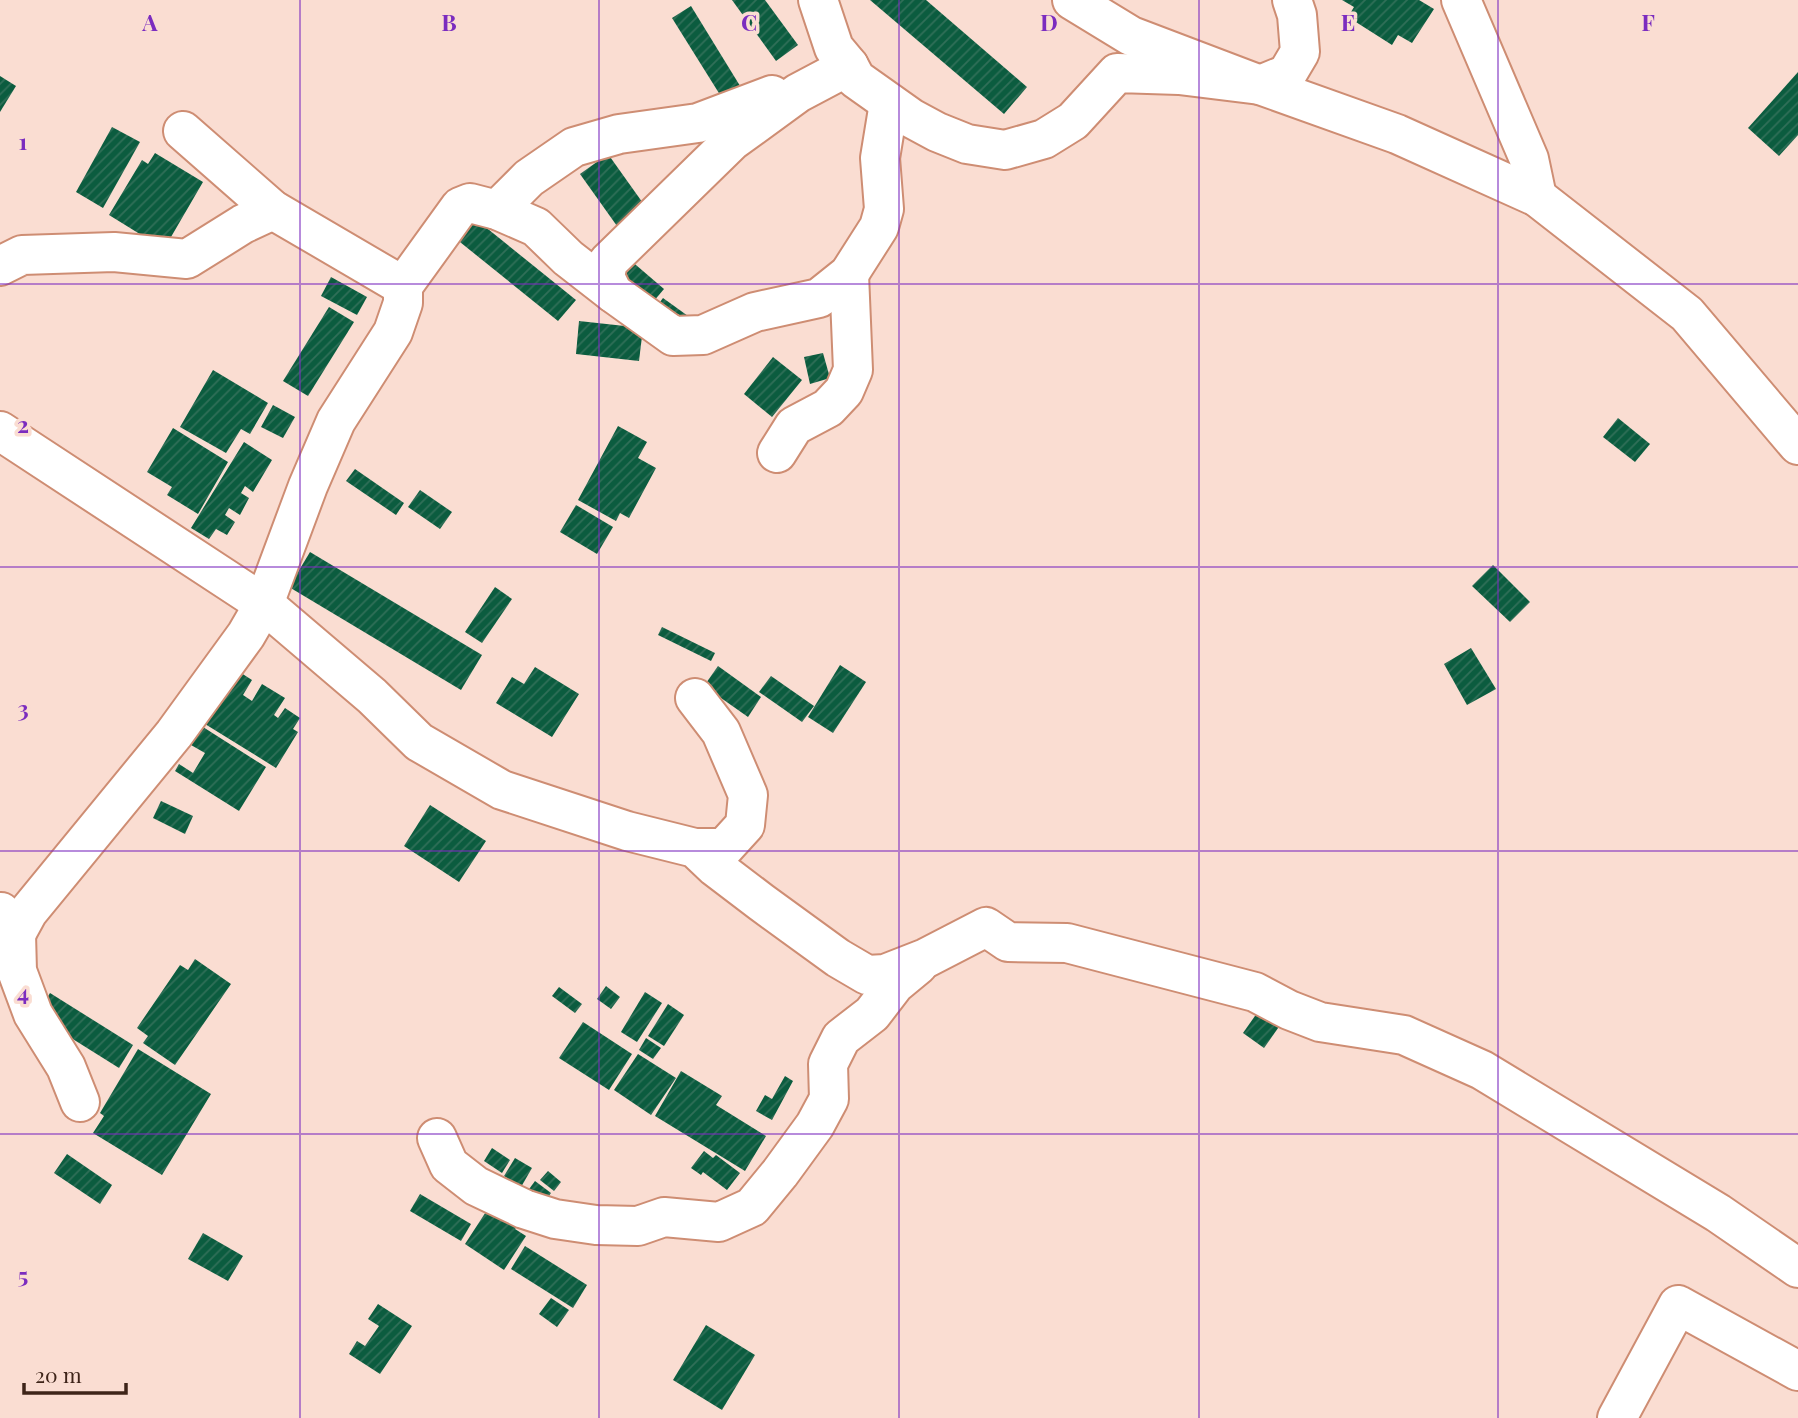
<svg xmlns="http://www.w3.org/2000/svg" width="1798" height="1418" font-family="'Playfair Display',serif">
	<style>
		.building { fill: url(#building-hatch) }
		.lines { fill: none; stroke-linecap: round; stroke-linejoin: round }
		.minor-casing { stroke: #ce8d73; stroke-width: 42 }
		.minor { stroke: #fff; stroke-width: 38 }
		.grid { fill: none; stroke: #7b2cbf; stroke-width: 2; stroke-opacity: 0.55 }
		.grid-label { font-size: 23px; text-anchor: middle; font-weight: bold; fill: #7b2cbf; stroke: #faddd2; stroke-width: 7; stroke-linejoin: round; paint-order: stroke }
	</style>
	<defs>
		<pattern id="building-hatch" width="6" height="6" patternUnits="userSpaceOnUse" patternTransform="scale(1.75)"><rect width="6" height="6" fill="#0b5c3f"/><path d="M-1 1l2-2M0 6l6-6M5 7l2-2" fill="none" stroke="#306f58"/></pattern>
	</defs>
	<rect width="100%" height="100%" fill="#faddd2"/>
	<!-- building -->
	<g class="building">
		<polygon points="732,0 765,0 798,45 776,61"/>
		<polygon points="870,0 926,0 1027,87 1004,114"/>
		<polygon points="1342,0 1419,0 1434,9 1412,43 1398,35 1392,45 1348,17 1354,7"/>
		<polygon points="691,6 745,94 727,106 672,18"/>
		<polygon points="1798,72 1798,135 1779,156 1748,128"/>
		<polygon points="0,76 16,86 0,112"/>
		<polygon points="112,127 140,142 103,208 76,192"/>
		<polygon points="155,153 203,182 164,249 109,215 142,160 148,164"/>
		<polygon points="608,154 645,206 617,226 580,174"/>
		<polygon points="473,217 576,300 558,321 455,238"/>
		<polygon points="629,259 664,289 648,308 614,278"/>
		<polygon points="331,277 367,297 357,315 321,296"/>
		<polygon points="663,298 688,316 676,332 651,314"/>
		<polygon points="329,307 354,322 308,396 283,381"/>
		<polygon points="579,321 643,328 639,361 576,354"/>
		<polygon points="823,353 830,378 810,384 804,357"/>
		<polygon points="773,357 802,380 772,417 744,394"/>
		<polygon points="213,370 268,403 250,434 241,429 226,453 180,427"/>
		<polygon points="273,405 295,417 283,438 261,427"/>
		<polygon points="1618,418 1650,444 1635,462 1603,437"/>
		<polygon points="618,426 647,442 638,458 656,468 629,518 620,513 616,521 578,500"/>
		<polygon points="173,428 228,462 198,514 167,495 172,487 147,472"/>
		<polygon points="244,442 272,460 253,492 245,486 241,493 249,498 240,515 229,508 225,515 235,522 227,535 216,529 209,539 191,528"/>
		<polygon points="355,469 404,503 396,515 346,481"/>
		<polygon points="420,490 452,512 440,529 408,507"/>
		<polygon points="576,505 613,527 597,554 560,532"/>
		<polygon points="310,552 482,655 461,690 289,587"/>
		<polygon points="1493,565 1530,602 1510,622 1472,586"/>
		<polygon points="495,587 512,599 482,643 465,632"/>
		<polygon points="662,627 715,653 711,661 658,635"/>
		<polygon points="1471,648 1496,689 1467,705 1444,664"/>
		<polygon points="840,665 866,682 833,733 808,717"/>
		<polygon points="718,666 761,697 748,717 704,686"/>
		<polygon points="535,667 579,694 552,737 496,703 512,677 524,684"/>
		<polygon points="238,671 252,680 243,695 252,701 262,684 285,698 274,715 278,718 285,708 300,718 293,729 298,732 276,768 205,724"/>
		<polygon points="771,676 814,706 802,722 759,692"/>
		<polygon points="203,727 266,767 239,811 175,771 179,764 193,773 205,753 191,745"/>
		<polygon points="161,801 193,816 185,834 153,818"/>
		<polygon points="430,805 486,841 459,882 404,846"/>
		<polygon points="195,959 231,984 175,1065 143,1043 148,1036 137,1028 180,965 188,970"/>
		<polygon points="606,986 620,997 611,1009 597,999"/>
		<polygon points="559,987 582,1004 575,1013 552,996"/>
		<polygon points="645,992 662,1003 637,1042 621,1032"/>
		<polygon points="50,993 133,1045 119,1068 36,1016"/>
		<polygon points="668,1004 684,1015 664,1046 648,1036"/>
		<polygon points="1262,1006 1283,1021 1264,1048 1243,1033"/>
		<polygon points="583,1022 632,1054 609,1090 559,1058"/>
		<polygon points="646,1038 661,1048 653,1059 639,1050"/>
		<polygon points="138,1049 211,1094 162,1175 93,1133 104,1116 100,1113"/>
		<polygon points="638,1054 676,1078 651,1115 614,1090"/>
		<polygon points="681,1071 722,1096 716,1105 766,1136 745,1171 655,1116"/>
		<polygon points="785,1076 793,1081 772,1120 756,1111 765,1095 772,1099"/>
		<polygon points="492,1148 510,1160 502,1173 484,1161"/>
		<polygon points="704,1151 713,1158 716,1155 740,1173 727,1190 703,1172 701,1175 691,1168"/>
		<polygon points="67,1154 112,1185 100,1204 54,1173"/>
		<polygon points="515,1158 532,1168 521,1187 504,1176"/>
		<polygon points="548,1171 561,1182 554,1191 540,1180"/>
		<polygon points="535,1181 551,1193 540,1208 524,1196"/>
		<polygon points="420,1194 471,1224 461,1241 410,1211"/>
		<polygon points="493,1201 522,1220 515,1229 526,1236 504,1270 465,1244"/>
		<polygon points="203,1233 243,1256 228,1281 188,1259"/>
		<polygon points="525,1246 587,1285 573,1308 511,1269"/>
		<polygon points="551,1298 569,1310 557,1327 539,1314"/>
		<polygon points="378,1304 412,1326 380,1374 349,1354 357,1341 365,1346 379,1326 368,1319"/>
		<polygon points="706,1325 755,1355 722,1410 673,1380"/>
	</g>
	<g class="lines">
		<!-- minor casing -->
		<g class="minor-casing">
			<g id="minor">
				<polyline points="818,0 834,48 849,66 856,79 911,118 937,132 967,144 1005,150 1044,139 1073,121 1117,73 1179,75 1260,85 1287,74 1300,52 1297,15 1292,0"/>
				<polyline points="1072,0 1131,36 1260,85 1397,134 1537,197 1687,314 1798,445"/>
				<polyline points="1461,0 1529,159 1537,197"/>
				<polyline points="849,66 798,93 732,141 608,262 605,277 613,293 673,336 703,335 755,312 819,298 849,274 879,227 884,209 880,158 889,103"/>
				<polyline points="183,131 273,210 403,286"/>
				<polyline points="497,210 529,178 574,147 619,134 698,123 772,95"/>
				<polyline points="0,266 22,255 114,252 187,259 243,224 273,210"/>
				<polyline points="0,431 264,604 372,696 419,742 502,790 627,831 695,848 715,867 761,902 838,958 867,975 885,974 926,958 986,927 1008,942 1067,943 1255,992 1289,1010 1320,1022 1404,1035 1482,1070 1718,1213 1798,1268"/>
				<polyline points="777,453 794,426 828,408 844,391 853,370 849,274"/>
				<polyline points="695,698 721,732 748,795 745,825 724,848 695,848"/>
				<polyline points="1,912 16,934 17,971 33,1014 66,1067 80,1102"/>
				<polyline points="16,934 28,912 174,734 246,635 264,604 308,486 336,421 393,332 403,303 403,286 460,207 470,203 497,210 536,227 568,258 613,293"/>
				<polyline points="437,1138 449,1165 476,1186 524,1209 555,1219 596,1225 638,1226 664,1217 719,1222 752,1207 780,1173 815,1125 829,1099 828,1064 841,1038 872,1014 895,984 918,965"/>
				<polyline points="1617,1418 1678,1305 1798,1371"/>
			</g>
		</g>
		<!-- minor -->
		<use href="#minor" class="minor"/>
	</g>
	<!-- grid -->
	<path class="grid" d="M300 0V1418M599 0V1418M899 0V1418M1199 0V1418M1498 0V1418M0 284H1798M0 567H1798M0 851H1798M0 1134H1798"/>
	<g class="grid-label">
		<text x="150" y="31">A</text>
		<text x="449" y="31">B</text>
		<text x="749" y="31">C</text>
		<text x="1049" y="31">D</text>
		<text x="1348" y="31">E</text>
		<text x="1648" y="31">F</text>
		<text x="23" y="150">1</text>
		<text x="23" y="433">2</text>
		<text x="23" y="717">3</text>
		<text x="23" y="1001">4</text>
		<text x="23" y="1284">5</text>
	</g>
	<!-- scale -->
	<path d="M24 1383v10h102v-10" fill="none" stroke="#3e2419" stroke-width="3.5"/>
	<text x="35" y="1383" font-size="21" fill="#3e2419" stroke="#faddd2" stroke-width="5" paint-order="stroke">20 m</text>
</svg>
